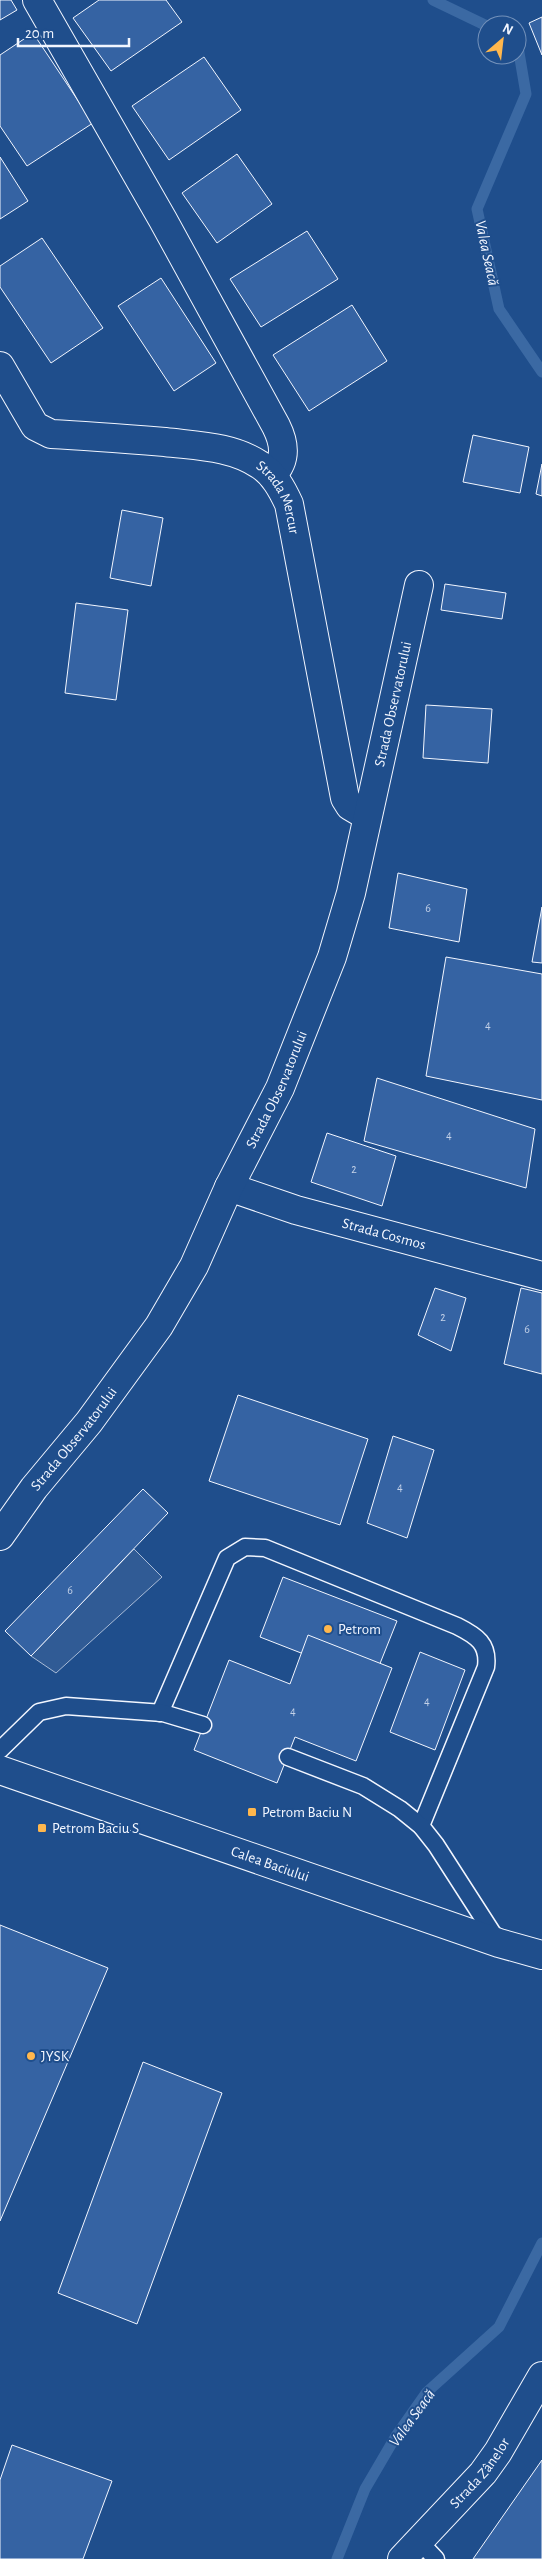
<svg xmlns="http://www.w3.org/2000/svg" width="542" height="2559" font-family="'Alegreya Sans',sans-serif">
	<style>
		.parking { fill: #305b95; stroke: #a8bbd7 }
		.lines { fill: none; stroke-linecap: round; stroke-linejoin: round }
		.stream { stroke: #3b69a3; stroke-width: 11 }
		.building { fill: #3563a3; stroke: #f2f6ff }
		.service-casing { stroke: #f2f6ff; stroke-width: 19 }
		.minor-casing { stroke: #f2f6ff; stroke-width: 30 }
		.primary-casing { stroke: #f2f6ff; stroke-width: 30 }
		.service { stroke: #1f4e8c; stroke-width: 16 }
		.minor { stroke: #1f4e8c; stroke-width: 28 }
		.primary { stroke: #1f4e8c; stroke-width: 28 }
		.poi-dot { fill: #ffb74d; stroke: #1f4e8c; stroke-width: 2 }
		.labels { text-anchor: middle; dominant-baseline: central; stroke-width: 4; stroke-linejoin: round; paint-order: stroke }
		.number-label { font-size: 12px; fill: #c3d1e8 }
		.street-label { font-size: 15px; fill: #f2f6ff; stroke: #1f4e8c }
		.poi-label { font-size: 15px; fill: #f2f6ff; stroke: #1f4e8c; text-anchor: start }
		.water-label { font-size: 16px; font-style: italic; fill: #f2f6ff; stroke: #1f4e8c }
	</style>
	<rect width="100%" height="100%" fill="#1f4e8c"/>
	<!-- parking -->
	<polygon class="parking" points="134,1549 162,1577 56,1673 31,1656"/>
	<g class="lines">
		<!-- stream -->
		<g class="stream">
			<polyline points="433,0 487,26"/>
			<polyline points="517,41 526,94 477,209 499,309 542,372"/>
			<polyline points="337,2559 365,2489 396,2436 427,2392 499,2327 542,2243"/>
		</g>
	</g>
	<!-- building -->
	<g class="building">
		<polygon points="0,0 11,0 17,10 0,20"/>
		<polygon points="99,0 166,0 182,22 111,71 73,18"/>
		<polygon points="542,17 542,55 529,23"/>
		<polygon points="33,33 93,123 27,166 0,126 0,55"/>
		<polygon points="204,57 241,110 169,160 132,106"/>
		<polygon points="237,154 272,204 217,243 182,193"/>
		<polygon points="0,157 28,201 0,219"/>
		<polygon points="307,231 338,279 261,327 230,279"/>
		<polygon points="42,238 103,328 51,363 0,287 0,266"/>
		<polygon points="161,278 216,363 174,391 118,306"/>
		<polygon points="352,305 387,361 309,411 273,355"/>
		<polygon points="473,435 529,447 520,493 463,482"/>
		<polygon points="542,464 542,496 536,494"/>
		<polygon points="122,510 163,518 151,586 110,578"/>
		<polygon points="445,584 506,593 502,619 441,610"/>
		<polygon points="76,603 128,610 116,700 65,693"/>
		<polygon points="426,705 492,709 488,763 423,758"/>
		<polygon points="398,873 467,889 459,942 389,928"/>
		<polygon points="542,907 542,963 532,962"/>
		<polygon points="446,957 542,974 542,1100 426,1076"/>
		<polygon points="377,1078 535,1129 526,1188 364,1141"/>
		<polygon points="327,1133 396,1156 382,1206 311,1182"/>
		<polygon points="435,1288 466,1298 451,1351 418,1335"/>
		<polygon points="521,1288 542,1293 542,1374 504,1364"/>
		<polygon points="238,1395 368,1439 340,1525 209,1481"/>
		<polygon points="393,1436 434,1450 407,1538 367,1523"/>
		<polygon points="143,1489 168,1513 31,1656 5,1631"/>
		<polygon points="283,1577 397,1621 373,1681 260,1637"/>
		<polygon points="308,1635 392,1668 356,1761 295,1737 277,1783 194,1750 229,1660 290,1684"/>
		<polygon points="420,1652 465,1670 435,1750 390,1732"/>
		<polygon points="0,1925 108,1968 0,2221"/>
		<polygon points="143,2062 222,2093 137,2324 58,2293"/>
		<polygon points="12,2445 112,2481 83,2559 0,2559 0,2480"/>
		<polygon points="542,2460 542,2559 473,2559"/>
	</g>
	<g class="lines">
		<!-- service casing -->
		<g class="service-casing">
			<g id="service">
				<path d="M160 1713 227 1558 245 1547 265 1548 457 1626C477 1636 489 1644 486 1667L421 1826"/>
				<polyline points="0,1750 39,1712 66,1706 163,1713 203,1725"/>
				<polyline points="288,1757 363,1786 400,1809 421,1826 436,1845 499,1943"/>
				<polyline points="419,2541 436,2559"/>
			</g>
		</g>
		<!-- minor casing -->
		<g class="minor-casing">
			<g id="minor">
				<path d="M37 0 163 220 276 426C285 444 287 460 272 475"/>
				<path id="s1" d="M0 366 35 426 51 434C89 436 127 439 165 442 197 446 232 446 260 465 274 474 282 489 289 504L345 798 350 806 367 816"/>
				<path id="s2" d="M229 1187 296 1210 542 1276"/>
				<path id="s3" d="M0 1536 34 1488 89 1422 159 1326 194 1266 229 1187 280 1088 332 957 351 893 419 585"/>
				<path id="s4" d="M402 2559 483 2473 498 2452 542 2376"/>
			</g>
		</g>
		<!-- primary casing -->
		<g class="primary-casing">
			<g id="primary">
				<path id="s5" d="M0 1770 499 1943 542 1955"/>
			</g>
		</g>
		<!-- service -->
		<use href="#service" class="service"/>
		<!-- minor -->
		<use href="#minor" class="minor"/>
		<!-- primary -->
		<use href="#primary" class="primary"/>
	</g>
	<!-- markers -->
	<g class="poi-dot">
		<circle cx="328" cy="1629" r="5"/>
		<rect x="247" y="1807" width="10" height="10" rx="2.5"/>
		<rect x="37" y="1823" width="10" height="10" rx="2.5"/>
		<circle cx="31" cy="2056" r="5"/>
	</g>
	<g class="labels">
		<!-- number labels -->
		<g class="number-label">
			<text x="428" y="908">6</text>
			<text x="488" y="1025">4</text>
			<text x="449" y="1135">4</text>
			<text x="354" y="1169">2</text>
			<text x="443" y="1317">2</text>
			<text x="527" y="1329">6</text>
			<text x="400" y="1487">4</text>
			<text x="70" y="1590">6</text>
			<text x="427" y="1701">4</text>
			<text x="293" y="1711">4</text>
		</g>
		<!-- street labels -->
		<g class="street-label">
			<text stroke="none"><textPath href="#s1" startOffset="339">Strada Mercur</textPath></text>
			<text stroke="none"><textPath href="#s3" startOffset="932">Strada Observatorului</textPath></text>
			<text stroke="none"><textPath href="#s3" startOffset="528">Strada Observatorului</textPath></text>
			<text stroke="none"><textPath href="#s2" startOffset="162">Strada Cosmos</textPath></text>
			<text stroke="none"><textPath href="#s3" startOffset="122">Strada Observatorului</textPath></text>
			<text stroke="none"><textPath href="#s5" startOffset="286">Calea Baciului</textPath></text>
			<text stroke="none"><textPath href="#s4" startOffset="116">Strada Zânelor</textPath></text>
		</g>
		<!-- poi labels -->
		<g class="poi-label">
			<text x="338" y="1629">Petrom</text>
			<text x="262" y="1812">Petrom Baciu N</text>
			<text x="52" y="1828">Petrom Baciu S</text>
			<text x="41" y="2056">JYSK</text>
		</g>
		<!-- water labels -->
		<g class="water-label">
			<text transform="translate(487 253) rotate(78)">Valea Seacă</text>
			<text transform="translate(412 2418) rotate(-54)">Valea Seacă</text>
		</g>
	</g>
	<!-- north arrow -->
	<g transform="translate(502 40) rotate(28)"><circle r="24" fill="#1f4e8c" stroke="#7391ba"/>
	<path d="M0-4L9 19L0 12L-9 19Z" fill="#ffb74d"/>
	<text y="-8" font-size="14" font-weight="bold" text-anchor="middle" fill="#f2f6ff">N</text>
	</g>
	<!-- scale -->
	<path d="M18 38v8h111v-8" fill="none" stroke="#f2f6ff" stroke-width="2.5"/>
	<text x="25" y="38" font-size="15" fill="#f2f6ff" stroke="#1f4e8c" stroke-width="4" paint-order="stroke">20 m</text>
</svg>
